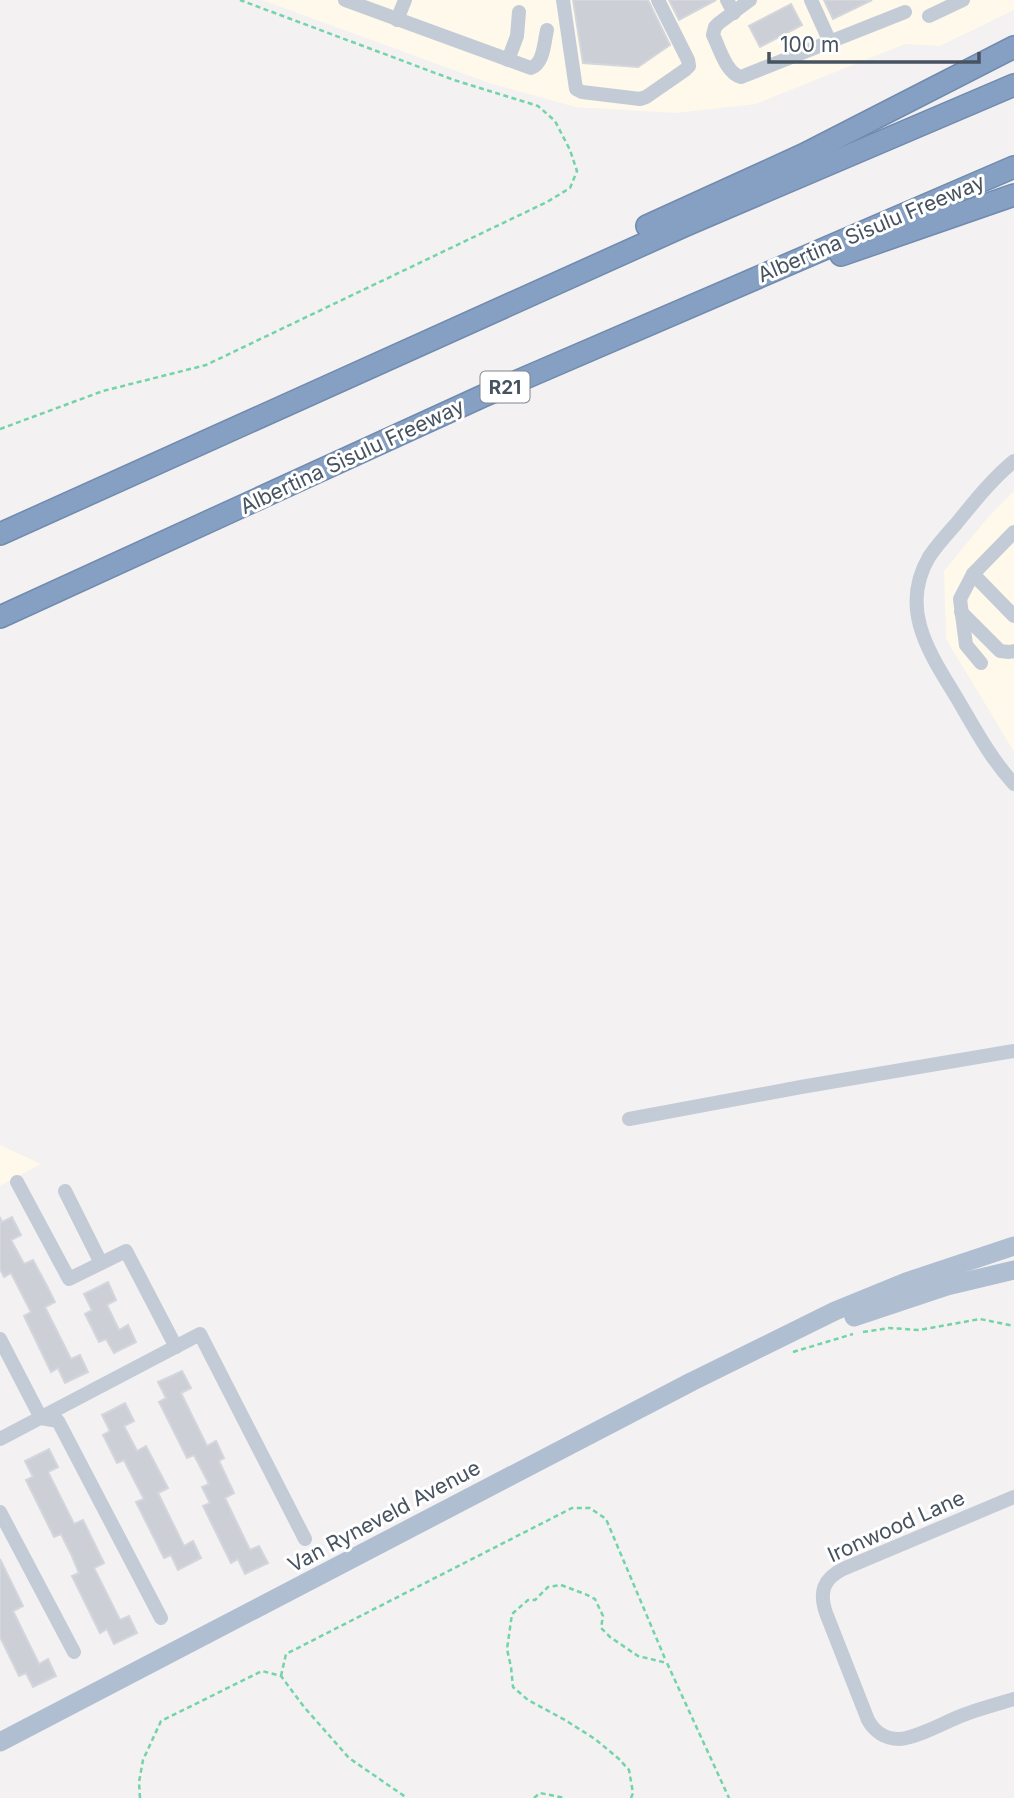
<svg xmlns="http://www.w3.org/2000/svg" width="1014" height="1798" font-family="Inter,sans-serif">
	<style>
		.commercial { fill: #fef9ea }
		.building { fill: #cccfd6; stroke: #d4d6dd; stroke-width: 2 }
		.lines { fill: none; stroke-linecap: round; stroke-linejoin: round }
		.highway-casing { stroke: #708baf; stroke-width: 24 }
		.path { stroke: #72d4a8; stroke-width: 2.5; stroke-dasharray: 5 3.5; stroke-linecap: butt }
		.minor { stroke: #c3ccd6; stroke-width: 14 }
		.major { stroke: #afbed1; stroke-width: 19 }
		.highway { stroke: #85a0c3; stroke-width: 21 }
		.labels { text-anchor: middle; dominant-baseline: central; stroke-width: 6; stroke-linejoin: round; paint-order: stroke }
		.shield { fill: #fff; stroke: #7e8790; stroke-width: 2 }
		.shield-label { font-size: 19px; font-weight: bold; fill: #475360 }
		.street-label { font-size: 21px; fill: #475360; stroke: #fff }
	</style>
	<rect width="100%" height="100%" fill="#f3f1f1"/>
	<!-- commercial -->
	<g class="commercial">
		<polygon points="262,0 1014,0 1014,10 940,46 905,44 756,104 675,113 575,107 489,83"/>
		<polygon points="1014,491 1014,752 946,639 944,571 989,516"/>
		<polygon points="0,1145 41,1164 0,1186"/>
	</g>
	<!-- building -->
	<g class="building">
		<polygon points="573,0 648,0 670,45 638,67 583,63"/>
		<polygon points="669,0 716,0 679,20"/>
		<polygon points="824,0 872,0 833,19"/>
		<polygon points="791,4 802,25 760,47 749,26"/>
		<polygon points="0,1217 2,1222 12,1217 21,1235 11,1240 24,1264 33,1260 46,1284 55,1302 45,1307 71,1359 80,1355 88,1372 65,1383 58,1368 51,1372 24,1316 31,1312 11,1273 4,1277 0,1269"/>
		<polygon points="108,1282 116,1300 107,1305 119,1330 128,1325 136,1342 114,1353 106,1339 99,1342 85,1314 92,1310 84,1294"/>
		<polygon points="182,1371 191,1388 181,1393 207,1446 216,1441 224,1458 219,1461 234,1493 225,1498 250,1550 259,1546 268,1563 245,1574 238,1559 231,1563 203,1506 210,1503 202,1487 209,1484 194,1455 187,1458 159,1402 166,1398 158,1382"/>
		<polygon points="125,1403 134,1421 124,1426 137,1451 146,1446 159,1471 168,1488 158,1493 184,1546 193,1541 201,1558 178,1570 171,1555 164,1558 136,1502 144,1499 131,1474 124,1460 117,1463 103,1435 110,1431 102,1415"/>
		<polygon points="49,1449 58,1467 48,1472 74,1524 83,1520 104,1563 94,1568 120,1620 129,1616 137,1633 114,1644 107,1629 100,1633 72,1576 79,1573 72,1556 61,1534 54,1537 26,1480 33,1477 25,1461"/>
		<polygon points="0,1559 23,1606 13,1611 39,1664 48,1659 56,1676 33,1687 26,1673 19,1676 0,1637"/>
	</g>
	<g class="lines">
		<!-- highway casing -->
		<g class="highway-casing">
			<g id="highway">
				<polyline points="647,226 805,154 1014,47"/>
				<polyline points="841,255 1014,195"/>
				<polyline points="0,534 686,225 1014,85"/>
				<polyline points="0,617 483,396 1014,167"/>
			</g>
		</g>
		<!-- path -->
		<g class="path">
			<polyline points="0,429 103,391 206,365 547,202 570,188 577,171 570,150 555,121 538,106 454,80 240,0"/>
			<polyline points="863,1332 889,1328 919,1330 980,1319 1014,1326"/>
			<polyline points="793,1352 853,1334"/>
			<polyline points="281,1676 286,1654 572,1508 590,1508 606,1519 666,1661"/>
			<polyline points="140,1798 139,1782 143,1760 161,1721 262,1671 281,1676 304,1707 349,1758 407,1798"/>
			<polyline points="534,1798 540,1793 565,1798"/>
			<polyline points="631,1798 633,1793 629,1770 619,1759 595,1739 565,1720 528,1700 513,1687 511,1667 507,1649 512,1614 528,1600 535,1600 548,1587 561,1585 585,1594 595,1599 603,1616 601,1628 610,1637 638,1656 667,1663 729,1798"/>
		</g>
		<!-- minor -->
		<g class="minor">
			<path d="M345 0 531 68C544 63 544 43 547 30"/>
			<polyline points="563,0 576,89 582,92 640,99 646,97 685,70 689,66 688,60 658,0"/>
			<polyline points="727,0 734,13"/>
			<path d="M750 0 719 23 715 27 713 35C720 49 726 73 741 77L905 12"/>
			<polyline points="811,0 830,42"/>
			<polyline points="929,16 963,0"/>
			<polyline points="397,20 405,0"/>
			<polyline points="508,60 517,36 519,12"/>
			<path d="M1014 461C992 479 974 502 956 524 947 534 937 545 929 557 898 610 931 655 958 700 975 729 991 759 1014 784"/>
			<polyline points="973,574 1014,616"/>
			<polyline points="961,612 1000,651 1009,652 1014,651"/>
			<polyline points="981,663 966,645 960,599 973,574 1014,532"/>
			<polyline points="629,1119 801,1087 1014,1051"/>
			<polyline points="17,1182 69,1279 126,1251 176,1347"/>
			<polyline points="65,1191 101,1263"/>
			<polyline points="0,1339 41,1418 58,1421 161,1618"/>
			<polyline points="0,1439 200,1334 305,1539"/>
			<path d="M1014 1497 843 1569C823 1579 819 1592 826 1613L868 1720C874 1731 885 1739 899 1739 918 1738 948 1720 966 1714 982 1708 998 1704 1014 1699"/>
			<polyline points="0,1512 74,1652"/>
		</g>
		<!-- major -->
		<g class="major">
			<polyline points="854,1317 947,1286 1014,1270"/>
			<polyline points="0,1742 691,1382 835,1311 906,1282 1014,1246"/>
		</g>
		<!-- highway -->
		<use href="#highway" class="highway"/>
	</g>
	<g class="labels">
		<!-- shield labels -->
		<rect class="shield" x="480.5" y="371.5" width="49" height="31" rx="5"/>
		<g class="shield-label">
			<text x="505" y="387">R21</text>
		</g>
		<!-- street labels -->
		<g class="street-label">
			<text transform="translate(871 228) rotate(-23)">Albertina Sisulu Freeway</text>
			<text transform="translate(352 456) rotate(-25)">Albertina Sisulu Freeway</text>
			<text transform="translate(384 1516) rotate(-28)">Van Ryneveld Avenue</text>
			<text transform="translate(896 1526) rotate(-24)">Ironwood Lane</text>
		</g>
	</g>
	<!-- scale -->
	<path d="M769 52v10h210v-10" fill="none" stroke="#475360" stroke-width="3.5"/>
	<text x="780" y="52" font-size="21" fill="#475360" stroke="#ffffff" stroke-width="5" paint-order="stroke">100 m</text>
</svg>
